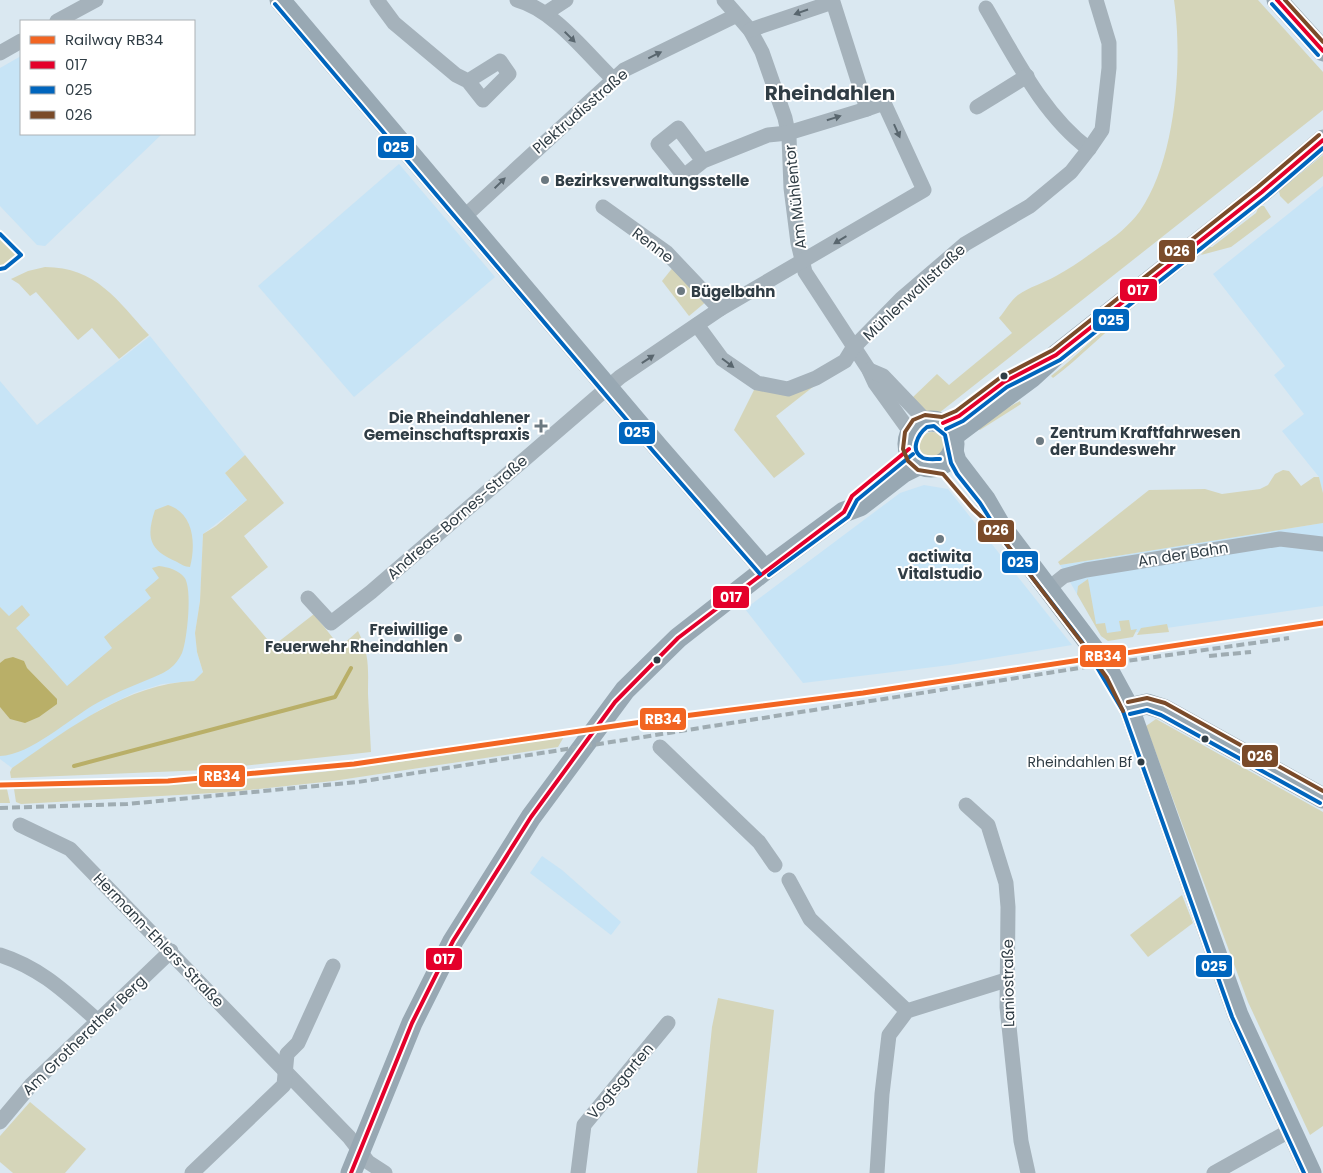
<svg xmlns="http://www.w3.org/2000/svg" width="1323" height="1173" font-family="Poppins,sans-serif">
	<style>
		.built { fill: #c7e4f6 }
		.green { fill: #d5d5b9 }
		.water { fill: #b9af68 }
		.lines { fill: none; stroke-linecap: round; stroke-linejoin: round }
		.stream { stroke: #b9af68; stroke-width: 4 }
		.street { stroke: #a5b2bb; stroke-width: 15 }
		.secondary { stroke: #98a8b3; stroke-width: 21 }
		.rail { stroke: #9facb2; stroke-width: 4; stroke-dasharray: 8 4; stroke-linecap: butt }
		.bus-1-casing { stroke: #fff; stroke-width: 8 }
		.bus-2-casing { stroke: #fff; stroke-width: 8 }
		.bus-3-casing { stroke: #fff; stroke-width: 8 }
		.bus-1 { stroke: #e4002b; stroke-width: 4 }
		.bus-2 { stroke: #0065bd; stroke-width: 4 }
		.bus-3 { stroke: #7a4b2a; stroke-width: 4 }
		.rail-1-casing { stroke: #fff; stroke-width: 9 }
		.rail-1 { stroke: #f26522; stroke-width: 5 }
		.oneway { fill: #59666e }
		.poi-dot { fill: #6c7981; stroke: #fff; stroke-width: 2 }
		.bus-dot { fill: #303d45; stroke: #fff; stroke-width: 2 }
		.labels { text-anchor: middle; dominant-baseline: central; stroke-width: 4; stroke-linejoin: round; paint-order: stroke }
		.bus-label { font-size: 14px; fill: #303d45; stroke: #fff; text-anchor: end }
		.street-label { font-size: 15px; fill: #303d45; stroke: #fff }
		.poi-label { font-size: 15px; font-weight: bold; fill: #303d45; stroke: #fff; text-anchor: start }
		.district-label { font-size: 20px; font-weight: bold; fill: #303d45; stroke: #fff }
		.line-badge { stroke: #fff; stroke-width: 2 }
		.badge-label { font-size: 14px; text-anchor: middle; font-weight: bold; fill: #fff }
	</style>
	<rect width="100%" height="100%" fill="#dae8f1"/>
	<!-- built -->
	<g class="built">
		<polygon points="21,56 21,134 162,134 45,246 37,245 0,206 0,68"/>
		<polygon points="399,164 495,277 354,397 258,286"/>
		<polygon points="1323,186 1323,493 1319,477 1282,431 1304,414 1274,375 1285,366 1213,274"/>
		<polygon points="150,336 245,455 225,473 247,500 203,534 200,601 195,633 197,652 203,672 194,681 162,684 134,693 101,709 12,768 0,759 0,381 37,425"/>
		<polygon points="924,485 948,489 1072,645 950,665 803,683 745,609 900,493"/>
		<polygon points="1323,523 1323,606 1102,637 1060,565"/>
		<polygon points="542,856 562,870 621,922 611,935 530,873"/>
	</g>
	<!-- green -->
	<g class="green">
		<path d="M1174 0H1258L1323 72V110L939 413 926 414 913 397 937 374 949 385 1012 333 999 318C1005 311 1011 300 1018 295 1029 287 1044 283 1056 276 1071 268 1086 257 1100 247 1115 237 1129 226 1140 211 1176 159 1183 61 1174 0Z"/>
		<polygon points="1323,155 1323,176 1288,204 1280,196 1279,191"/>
		<polygon points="1259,206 1264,206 1271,217 1231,247 1201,255 1207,247 1212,247 1256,213"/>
		<path d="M0 233 14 246 16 253C15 261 8 267 0 267Z"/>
		<polygon points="674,266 707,301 689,316 662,281"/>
		<path d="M45 267C96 267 117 300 149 335L119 359 92 328 78 340 36 292 30 296 19 284 11 279 28 271Z"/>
		<path d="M1127 309 1131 311C1104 332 1081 357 1053 378L1051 376C1078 356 1100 330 1127 309Z"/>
		<polygon points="818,383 776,416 805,454 774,478 734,430 755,388"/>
		<polygon points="1020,401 1021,404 980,430 977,429 995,415"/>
		<circle cx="932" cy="445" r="13"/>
		<path d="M245 455 284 503 244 536 268 567 231 597 273 646 314 614 340 647 358 631C370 655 368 669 368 694 369 714 370 733 371 752L206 770 11 778 10 772 12 768C67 730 125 684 194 681L203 672 197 652 195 633 200 601 203 534 216 526 247 500 225 473Z"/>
		<polygon points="1283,470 1289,471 1301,486 1314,477 1319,477 1323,493 1323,523 1060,565 1058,562 1149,490 1205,489 1222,494 1260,489 1268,485 1275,474"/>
		<path d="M168 505C194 513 196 544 190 567 185 567 181 564 175 561 149 550 146 537 155 510Z"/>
		<path d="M159 566C168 567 178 570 184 577 193 587 187 641 182 653 178 662 171 669 163 673 141 683 118 691 97 703 70 718 31 755 0 756V607L9 616 22 605 30 615 16 628 67 686 112 648 104 637 151 598 145 590 159 578 152 568Z"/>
		<polygon points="1088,579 1096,624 1105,623 1107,633 1121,631 1119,621 1129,620 1131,630 1137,629 1133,637 1108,641 1101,636 1077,594 1078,586"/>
		<polygon points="1167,624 1169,632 1137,635 1141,628"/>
		<polygon points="1156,719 1323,812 1323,1126 1310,1135 1248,1002 1146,726"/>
		<path d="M565 735 558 747 333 781 231 792 21 804 16 802 14 789C110 787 206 784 302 774 390 765 478 750 565 735Z"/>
		<polygon points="0,789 7,789 10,803 0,803"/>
		<polygon points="1182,895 1193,923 1148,957 1130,935"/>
		<polygon points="718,998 774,1010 757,1173 697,1173 712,1027"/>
		<polygon points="30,1102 86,1149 65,1173 13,1173 0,1162 0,1136"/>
	</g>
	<!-- water -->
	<polygon class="water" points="13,657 24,661 27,668 57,699 57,704 39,717 25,723 10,719 0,707 0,663 5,659"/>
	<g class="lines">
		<!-- stream -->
		<polyline class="stream" points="74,766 335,697 351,668"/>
		<!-- street -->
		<g class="street">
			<polyline points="377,0 394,23 456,75 468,81 483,100 509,74 500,61 468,81"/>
			<path d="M517 0C554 10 586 53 613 79"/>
			<polyline points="724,0 750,30 762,52 785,118 789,137 791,188 798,243 805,272 869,370 875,383 911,433"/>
			<path d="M986 8C1015 57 1043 115 1089 149"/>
			<polyline points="546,13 566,0"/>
			<polyline points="57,21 96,0"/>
			<polyline points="0,53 21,41"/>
			<polyline points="977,107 1027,76"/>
			<polyline points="703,161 684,176 658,144 678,128 703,161 768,135 788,133 867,109 833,2 750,30"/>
			<polyline points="603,207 666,252 720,309"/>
			<polyline points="465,216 624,70 737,15"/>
			<polyline points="697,325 722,359 757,383 788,389 816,378 845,361 853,348 901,299 965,244 1030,206 1071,172 1089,149 1102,130 1109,68 1109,43 1096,0"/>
			<polyline points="869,370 883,376 926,421"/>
			<polyline points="1049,588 1064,576 1086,570 1280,539 1323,544"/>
			<polyline points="308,598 331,623 371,592 620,377 720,309 924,190 884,103 867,109"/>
			<polyline points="660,747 759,842 775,865"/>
			<polyline points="966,805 988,825 1006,883 1008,907 1007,1007 1021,1141 1028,1173"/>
			<polyline points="20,825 70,849 349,1137 368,1162 385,1173"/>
			<polyline points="789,880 810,919 907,1011"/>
			<path d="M0 955C41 968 66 993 98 1021"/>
			<polyline points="0,1122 31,1085 171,951"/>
			<polyline points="192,1173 284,1085 287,1054 298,1043 333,966"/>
			<polyline points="578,1173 584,1125 668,1023"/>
			<polyline points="877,1173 882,1094 889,1035 907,1011 1006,980"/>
			<polyline points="1214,1173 1291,1130"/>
		</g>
		<!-- secondary -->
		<g class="secondary">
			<polyline points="280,0 658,447 765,570"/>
			<polyline points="1277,0 1323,51"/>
			<circle cx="931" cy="444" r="23"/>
			<polyline points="953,436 1032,377 1056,355 1262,192 1323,140"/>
			<polyline points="953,451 956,461 985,499 1000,525 1105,664 1129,708 1238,1015 1311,1173"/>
			<polyline points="1129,708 1147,704 1163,709 1323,798"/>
			<polyline points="351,1173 412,1023 453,941 531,817 625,690 678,638 765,570 844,512 860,506 904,472 920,464"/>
		</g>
		<!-- rail -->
		<g class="rail">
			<polyline points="1209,656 1251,652"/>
			<polyline points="0,808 127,804 358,782 1105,664 1289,638"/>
		</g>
		<!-- bus-1 casing -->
		<g class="bus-1-casing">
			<g id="bus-1">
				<polyline points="1277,0 1323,51"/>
				<polyline points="943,423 959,416 1004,382 1056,355 1262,192 1323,140"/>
				<polyline points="351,1173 412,1023 453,941 531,817 615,702 678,638 844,512 852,496 909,449"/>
			</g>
		</g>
		<!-- bus-2 casing -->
		<g class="bus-2-casing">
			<g id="bus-2">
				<polyline points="275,4 653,451 760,574"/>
				<polyline points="1272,4 1318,55"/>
				<polyline points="0,234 21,255 5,268 0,269"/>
				<polyline points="946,429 963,421 1007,387 1060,360 1266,197 1323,148"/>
				<path d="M940 459C935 459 928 460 923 458 909 451 918 434 927 427L934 426 945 435 951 463 957 474 980 503 1004 541 1082 642 1123 711 1232 1017 1304 1173"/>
				<polyline points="769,575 848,517 857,500 913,454"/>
				<polyline points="1130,714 1147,710 1161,715 1320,803"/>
			</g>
		</g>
		<!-- bus-3 casing -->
		<g class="bus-3-casing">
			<g id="bus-3">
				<polyline points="1285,0 1323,42"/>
				<polyline points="1128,702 1147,698 1165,703 1323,791"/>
				<polyline points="1123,711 1107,678 1083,644 995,529 973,509 943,474 918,470 908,461 903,449 905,432 913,420 925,415 942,417 956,411 1001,377 1053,350 1258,187 1319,135"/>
			</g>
		</g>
		<!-- bus-1 -->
		<use href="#bus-1" class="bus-1"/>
		<!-- bus-2 -->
		<use href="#bus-2" class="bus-2"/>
		<!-- bus-3 -->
		<use href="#bus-3" class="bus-3"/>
		<!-- rail-1 casing -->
		<g class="rail-1-casing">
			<polyline id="rail-1" points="0,785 168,781 354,764 676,717 863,693 1323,623"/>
		</g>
		<!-- rail-1 -->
		<use href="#rail-1" class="rail-1"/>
	</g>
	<!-- one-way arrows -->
	<defs><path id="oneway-solid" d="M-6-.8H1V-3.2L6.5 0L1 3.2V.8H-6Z" transform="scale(1.25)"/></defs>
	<g class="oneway">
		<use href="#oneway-solid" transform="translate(801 12) rotate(161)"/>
		<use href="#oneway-solid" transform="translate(570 37) rotate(45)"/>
		<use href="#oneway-solid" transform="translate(655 55) rotate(-26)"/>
		<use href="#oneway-solid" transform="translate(834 118) rotate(-17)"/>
		<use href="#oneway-solid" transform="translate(897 131) rotate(66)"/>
		<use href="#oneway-solid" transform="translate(500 183) rotate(-44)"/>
		<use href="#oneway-solid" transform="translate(840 240) rotate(149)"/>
		<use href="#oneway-solid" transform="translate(648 359) rotate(-34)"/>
		<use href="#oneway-solid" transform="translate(728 363) rotate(37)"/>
	</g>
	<!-- markers -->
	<g class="poi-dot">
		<circle cx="545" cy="180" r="5"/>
		<circle cx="681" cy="291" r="5"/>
		<path d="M538.5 418.5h5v5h5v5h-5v5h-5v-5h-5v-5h5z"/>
		<circle cx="1040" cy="441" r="5"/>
		<circle cx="940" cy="539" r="5"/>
		<circle cx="458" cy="638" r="5"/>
	</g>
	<g class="bus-dot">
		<circle cx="1004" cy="376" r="4.5"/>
		<circle cx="657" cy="660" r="4.5"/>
		<circle cx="1205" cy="739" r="4.5"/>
		<circle cx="1141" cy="762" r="4.5"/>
	</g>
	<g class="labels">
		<!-- bus labels -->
		<g class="bus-label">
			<text x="1132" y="762">Rheindahlen Bf</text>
		</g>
		<!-- street labels -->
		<g class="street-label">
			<text transform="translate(580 111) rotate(-41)">Plektrudisstraße</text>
			<text transform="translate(795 197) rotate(-96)">Am Mühlentor</text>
			<text transform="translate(653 245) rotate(37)">Renne</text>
			<text transform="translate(914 292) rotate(-43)">Mühlenwallstraße</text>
			<text transform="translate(457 517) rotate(-41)">Andreas-Bornes-Straße</text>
			<text transform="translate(1183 554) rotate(-9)">An der Bahn</text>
			<text transform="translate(159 940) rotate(46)">Hermann-Ehlers-Straße</text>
			<text transform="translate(1008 983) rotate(-91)">Laniostraße</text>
			<text transform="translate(84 1035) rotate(-44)">Am Grotherather Berg</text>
			<text transform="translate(620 1081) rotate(-50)">Vogtsgarten</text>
		</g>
		<!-- poi labels -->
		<g class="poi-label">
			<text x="555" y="180">Bezirksverwaltungsstelle</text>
			<text x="691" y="291">Bügelbahn</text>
			<text x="530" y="417" text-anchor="end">Die Rheindahlener<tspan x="530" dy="17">Gemeinschaftspraxis</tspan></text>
			<text x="1050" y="432">Zentrum Kraftfahrwesen<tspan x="1050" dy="17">der Bundeswehr</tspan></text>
			<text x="940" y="556" text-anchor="middle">actiwita<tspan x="940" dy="17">Vitalstudio</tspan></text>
			<text x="448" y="629" text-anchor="end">Freiwillige<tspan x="448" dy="17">Feuerwehr Rheindahlen</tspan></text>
		</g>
		<!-- district labels -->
		<g class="district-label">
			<text x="830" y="93">Rheindahlen</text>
		</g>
	</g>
	<g class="line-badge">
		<rect x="377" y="135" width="38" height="24" rx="5" fill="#0065bd"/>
		<rect x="1158" y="239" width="38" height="24" rx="5" fill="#7a4b2a"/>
		<rect x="1119" y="278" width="39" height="24" rx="5" fill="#e4002b"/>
		<rect x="1092" y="308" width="38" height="24" rx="5" fill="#0065bd"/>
		<rect x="618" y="421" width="38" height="24" rx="5" fill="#0065bd"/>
		<rect x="977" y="519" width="38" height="24" rx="5" fill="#7a4b2a"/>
		<rect x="1001" y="550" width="38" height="24" rx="5" fill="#0065bd"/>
		<rect x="712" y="585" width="38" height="24" rx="5" fill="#e4002b"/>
		<rect x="1079" y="644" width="48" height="24" rx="5" fill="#f26522"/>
		<rect x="639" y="707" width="48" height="24" rx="5" fill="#f26522"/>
		<rect x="1241" y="744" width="38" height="24" rx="5" fill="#7a4b2a"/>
		<rect x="198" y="764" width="48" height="24" rx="5" fill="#f26522"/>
		<rect x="425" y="947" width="38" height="24" rx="5" fill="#e4002b"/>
		<rect x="1195" y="954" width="38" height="24" rx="5" fill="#0065bd"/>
	</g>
	<g class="badge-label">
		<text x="396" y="152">025</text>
		<text x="1177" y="256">026</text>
		<text x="1138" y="295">017</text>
		<text x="1111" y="325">025</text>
		<text x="637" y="437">025</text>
		<text x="996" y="535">026</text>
		<text x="1020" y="567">025</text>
		<text x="731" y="602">017</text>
		<text x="1103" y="661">RB34</text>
		<text x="663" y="724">RB34</text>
		<text x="1260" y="761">026</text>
		<text x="222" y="781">RB34</text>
		<text x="444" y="964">017</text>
		<text x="1214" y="971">025</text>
	</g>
	<!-- legend -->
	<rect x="20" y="20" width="175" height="115" fill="#ffffff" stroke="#acb1b5"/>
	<rect x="30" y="36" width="25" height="8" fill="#f26522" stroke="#acb1b5"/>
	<text x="65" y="45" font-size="15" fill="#303d45">Railway RB34</text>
	<rect x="30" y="61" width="25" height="8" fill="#e4002b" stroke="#acb1b5"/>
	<text x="65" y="70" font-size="15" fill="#303d45">017</text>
	<rect x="30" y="86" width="25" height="8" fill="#0065bd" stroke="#acb1b5"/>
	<text x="65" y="95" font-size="15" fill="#303d45">025</text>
	<rect x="30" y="111" width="25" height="8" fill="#7a4b2a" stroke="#acb1b5"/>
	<text x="65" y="120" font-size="15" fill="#303d45">026</text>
</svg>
